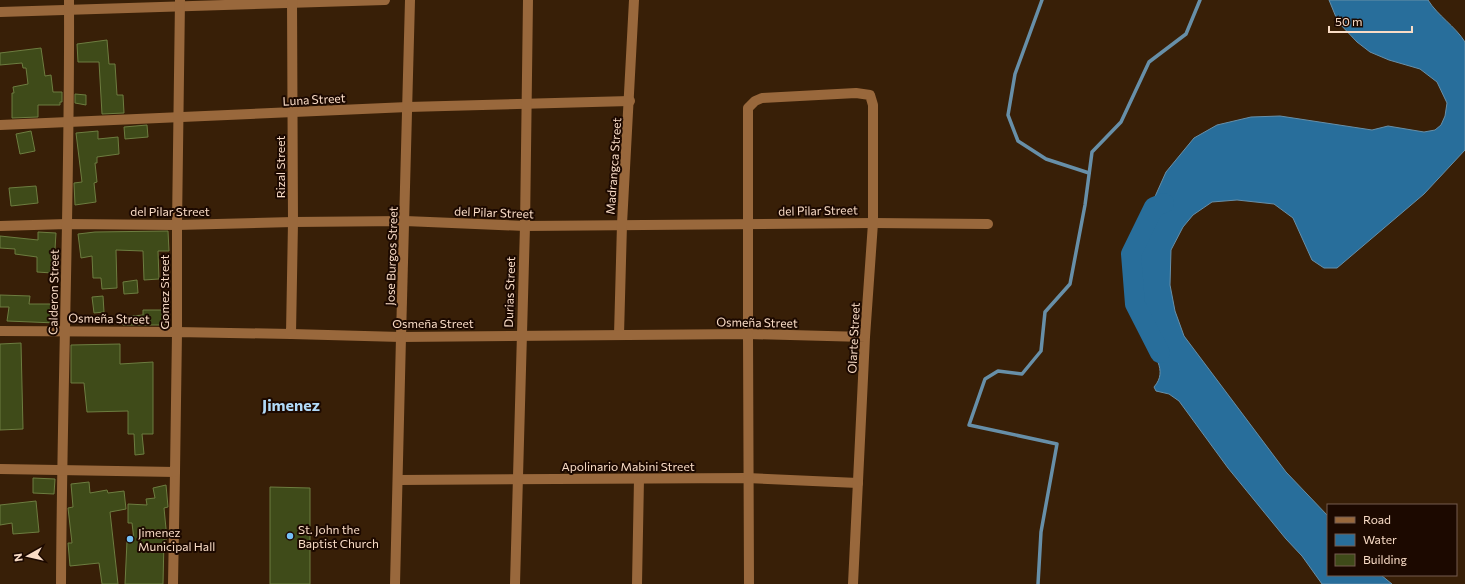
<svg xmlns="http://www.w3.org/2000/svg" width="1465" height="584" font-family="Commissioner,sans-serif">
	<style>
		.water { fill: #286e9b; stroke: #678fa8 }
		.lines { fill: none; stroke-linecap: round; stroke-linejoin: round }
		.stream { stroke: #678fa8; stroke-width: 3.5 }
		.river { stroke: #286e9b; stroke-width: 20 }
		.building { fill: #3f4b19; stroke: #6d7d40 }
		.minor { stroke: #99683c; stroke-width: 10 }
		.tertiary { stroke: #99683c; stroke-width: 10 }
		.secondary { stroke: #99683c; stroke-width: 10 }
		.poi-dot { fill: #75c0f6; stroke: #1c0900; stroke-width: 1.5 }
		.labels { text-anchor: middle; dominant-baseline: central; stroke-width: 4; stroke-linejoin: round; paint-order: stroke }
		.street-label { font-size: 12px; fill: #f9dcc6; stroke: #1c0900 }
		.poi-label { font-size: 12px; fill: #f9dcc6; stroke: #1c0900; text-anchor: start }
		.district-label { font-size: 16px; font-weight: bold; fill: #b1daf8; stroke: #1c0900 }
	</style>
	<rect width="100%" height="100%" fill="#381f07"/>
	<!-- water -->
	<path class="water" d="M1329 0H1428C1438 16 1455 26 1465 42V150L1424 194 1337 268H1324L1312 260 1293 218 1274 204 1237 200 1212 202 1193 215 1183 227 1171 250 1170 285 1175 311 1184 336 1286 472 1328 516V575H1381L1392 584H1322L1302 556 1286 539 1228 468 1179 401 1169 394 1156 391 1154 387C1169 370 1152 355 1148 338 1146 331 1149 323 1147 316 1146 309 1139 307 1137 300L1139 285 1137 280V255L1153 201 1166 172 1194 138 1217 125 1251 117 1280 116 1372 130 1388 126 1424 132 1435 130 1441 125 1445 116 1447 103 1437 82 1420 69 1389 60 1370 52 1357 42 1338 22Z"/>
	<g class="lines">
		<!-- stream -->
		<g class="stream">
			<polyline points="1042,0 1015,74 1008,115 1018,141 1046,159 1089,173"/>
			<polyline points="1038,584 1041,532 1057,444 969,425 985,379 998,371 1022,374 1041,351 1045,312 1070,284 1085,205 1092,152 1121,122 1149,62 1186,34 1200,0"/>
		</g>
		<!-- river -->
		<polyline class="river" points="1160,353 1135,304 1131,254 1154,207 1164,203"/>
	</g>
	<!-- building -->
	<g class="building">
		<polygon points="107,40 109,64 115,64 117,95 123,95 124,113 102,114 99,62 78,62 77,44"/>
		<polygon points="41,48 45,76 51,75 53,92 62,92 62,102 60,102 60,105 38,105 38,117 12,118 12,93 14,93 13,87 28,84 26,68 23,68 22,63 0,65 0,53"/>
		<polygon points="75,94 86,95 86,105 75,103"/>
		<polygon points="147,125 148,137 125,139 124,127"/>
		<polygon points="31,131 35,151 20,154 16,134"/>
		<polygon points="98,131 98,139 118,137 119,154 97,157 97,163 95,163 97,182 94,183 96,202 75,205 74,183 82,182 76,133"/>
		<polygon points="36,186 38,203 11,206 9,188"/>
		<polygon points="168,231 169,251 158,251 159,279 144,280 143,251 116,250 117,288 102,289 101,278 93,278 92,256 81,258 78,234 95,232"/>
		<polygon points="38,232 56,233 55,249 52,249 52,273 37,272 37,257 15,254 15,249 0,248 0,236 38,240"/>
		<polygon points="137,280 138,293 124,294 123,282"/>
		<polygon points="0,295 30,296 29,304 56,304 56,323 7,321 9,307 0,307"/>
		<polygon points="103,296 104,312 94,313 92,297"/>
		<polygon points="143,310 165,310 165,325 123,325 122,317 143,315"/>
		<polygon points="21,343 23,429 0,430 0,344"/>
		<polygon points="120,344 120,364 153,362 153,434 142,434 144,454 135,455 134,434 128,434 128,411 87,412 84,383 71,383 71,345"/>
		<polygon points="33,478 55,479 54,494 33,493"/>
		<polygon points="89,482 90,493 107,490 108,493 124,491 126,509 110,512 118,584 102,584 99,563 70,566 68,543 72,543 68,508 73,507 71,484"/>
		<polygon points="166,485 168,507 164,508 167,539 164,539 163,584 125,584 127,541 134,540 132,523 128,523 128,504 147,505 146,499 155,498 153,488"/>
		<polygon points="270,487 310,488 310,584 270,584"/>
		<polygon points="36,501 39,532 13,534 12,523 0,525 0,505"/>
	</g>
	<g class="lines">
		<!-- minor -->
		<g class="minor">
			<polyline points="0,12 385,0"/>
			<polyline points="0,125 408,107 630,101"/>
			<polyline points="0,226 67,224 177,225 293,222 405,221 525,226 873,223 988,224"/>
			<polyline points="0,331 177,332 177,225 180,0"/>
			<polyline points="619,335 622,224 634,0"/>
			<polyline points="401,337 410,0"/>
			<polyline points="399,480 747,478 858,483"/>
			<path d="M61 584C62 389 70 195 69 0"/>
			<polyline points="515,584 525,226 528,0"/>
			<polyline points="637,584 639,479"/>
			<polyline points="853,584 865,337 873,223 873,105 870,95 856,93 762,98 755,101 748,108 748,334 865,337"/>
		</g>
		<!-- tertiary -->
		<g class="tertiary">
			<polyline points="291,334 401,337 748,334 749,584"/>
			<polyline points="173,584 175,472"/>
			<polyline points="395,584 401,337"/>
		</g>
		<!-- secondary -->
		<polyline class="secondary" points="0,469 175,472 177,332 291,334 293,222 292,0"/>
	</g>
	<!-- markers -->
	<g class="poi-dot">
		<circle cx="290" cy="536" r="4"/>
		<circle cx="130" cy="539" r="4"/>
	</g>
	<g class="labels">
		<!-- street labels -->
		<g class="street-label">
			<text transform="translate(314 99) rotate(-3)">Luna Street</text>
			<text transform="translate(613 166) rotate(-86)">Madrangca Street</text>
			<text transform="translate(280 167) rotate(-90)">Rizal Street</text>
			<text transform="translate(818 210) rotate(-1)">del Pilar Street</text>
			<text x="170" y="211">del Pilar Street</text>
			<text transform="translate(494 212) rotate(2)">del Pilar Street</text>
			<text transform="translate(391 256) rotate(-88)">Jose Burgos Street</text>
			<text transform="translate(53 292) rotate(-89)">Calderon Street</text>
			<text transform="translate(164 292) rotate(-90)">Gomez Street</text>
			<text transform="translate(509 292) rotate(-88)">Durias Street</text>
			<text transform="translate(109 318) rotate(1)">Osmeña Street</text>
			<text transform="translate(757 322) rotate(1)">Osmeña Street</text>
			<text x="433" y="323">Osmeña Street</text>
			<text transform="translate(853 338) rotate(-87)">Olarte Street</text>
			<text x="628" y="466">Apolinario Mabini Street</text>
		</g>
		<!-- poi labels -->
		<g class="poi-label">
			<text x="298" y="529">St. John the<tspan x="298" dy="14">Baptist Church</tspan></text>
			<text x="138" y="532">Jimenez<tspan x="138" dy="14">Municipal Hall</tspan></text>
		</g>
		<!-- district labels -->
		<g class="district-label">
			<text x="291" y="404">Jimenez</text>
		</g>
	</g>
	<!-- legend -->
	<rect x="1327" y="504" width="130" height="72" fill="#1c0900" stroke="#745d4f"/>
	<rect x="1335" y="517" width="20" height="6" fill="#99683c" stroke="#745d4f"/>
	<text x="1363" y="524" font-size="12" fill="#f9dcc6">Road</text>
	<rect x="1335" y="534" width="20" height="12" fill="#286e9b" stroke="#745d4f"/>
	<text x="1363" y="544" font-size="12" fill="#f9dcc6">Water</text>
	<rect x="1335" y="554" width="20" height="12" fill="#3f4b19" stroke="#745d4f"/>
	<text x="1363" y="564" font-size="12" fill="#f9dcc6">Building</text>
	<!-- north arrow -->
	<g transform="translate(28 556) rotate(262)" stroke="#1c0900" stroke-width="3" paint-order="stroke">
	<path d="M0-3L7 15L0 10L-7 15Z" fill="#f9dcc6"/>
	<text y="-6" font-size="11" font-weight="bold" text-anchor="middle" fill="#f9dcc6">N</text>
	</g>
	<!-- scale -->
	<path d="M1329 26v6h83v-6" fill="none" stroke="#f9dcc6" stroke-width="2"/>
	<text x="1335" y="26" font-size="12" fill="#f9dcc6" stroke="#1c0900" stroke-width="3" paint-order="stroke">50 m</text>
</svg>
